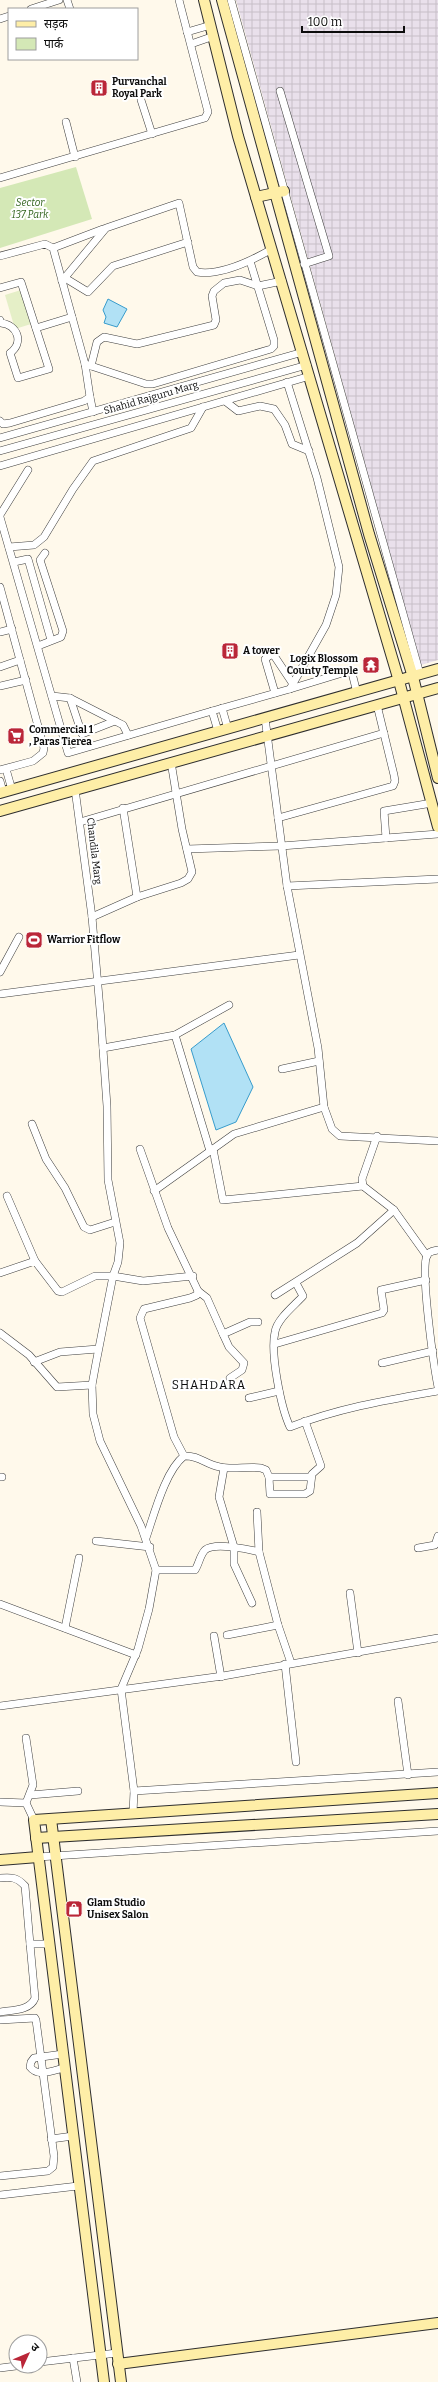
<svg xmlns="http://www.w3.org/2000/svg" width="438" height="2382" font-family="Bitter,'Noto Sans Devanagari',serif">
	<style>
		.industrial { fill: url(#industrial-grid) }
		.park { fill: #d4e8b6 }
		.pitch { fill: #e5efc7 }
		.water { fill: #b1e1f5; stroke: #389ccc }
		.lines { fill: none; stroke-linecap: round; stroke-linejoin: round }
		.street-casing { stroke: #3f3f3f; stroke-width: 8 }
		.secondary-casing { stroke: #2e2e2e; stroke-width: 12 }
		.street { stroke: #fff; stroke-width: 7 }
		.secondary { stroke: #feeea7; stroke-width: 10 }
		.labels { text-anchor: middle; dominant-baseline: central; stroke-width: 4; stroke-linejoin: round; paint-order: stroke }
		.poi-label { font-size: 10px; font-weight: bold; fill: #0c0c0c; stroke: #fff; text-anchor: start }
		.park-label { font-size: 10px; font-style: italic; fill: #31631d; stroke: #fff }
		.street-label { font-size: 10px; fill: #0c0c0c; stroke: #fff }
		.quarter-label { font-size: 12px; letter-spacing: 1px; fill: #0c0c0c; stroke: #fff }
	</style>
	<defs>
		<pattern id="industrial-grid" width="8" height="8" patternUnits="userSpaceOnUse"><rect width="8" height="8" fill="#e9e0eb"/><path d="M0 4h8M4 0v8" fill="none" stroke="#c7bfc8"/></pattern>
	</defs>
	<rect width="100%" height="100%" fill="#fff9eb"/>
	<!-- industrial -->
	<polygon class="industrial" points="236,0 438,0 438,660 421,665"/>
	<!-- park -->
	<polygon class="park" points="76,167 92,219 0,248 0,188"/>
	<!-- pitch -->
	<polygon class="pitch" points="21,290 31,324 15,329 5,295"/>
	<!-- water -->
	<g class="water">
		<polygon points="108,299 127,309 117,327 104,323 106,317 103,310"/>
		<polygon points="224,1023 253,1087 236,1122 216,1130 191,1049"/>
	</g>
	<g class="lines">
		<!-- street casing -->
		<g class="street-casing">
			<g id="street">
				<polyline points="67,0 70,9"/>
				<polyline points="231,0 420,674"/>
				<polyline points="31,9 59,0"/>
				<polyline points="0,19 9,16"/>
				<polyline points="187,32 211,25"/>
				<polyline points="191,44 214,36"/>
				<polyline points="280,91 329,256 304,264"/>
				<polyline points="141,100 152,134"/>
				<polyline points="66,122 75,157"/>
				<polyline points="0,178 205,118 208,112 179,0"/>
				<polyline points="53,248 103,229"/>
				<polyline points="0,256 45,244 53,248 85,364 90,397 84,401 10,423 3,424 0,421"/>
				<polyline points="65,278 88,292 113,266 188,242"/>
				<path d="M62 281 106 228 179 203 193 267 197 272C221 276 251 261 272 249"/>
				<path d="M0 288 21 282 49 369 18 378 10 353C24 343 18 325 1 323L0 320"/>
				<polyline points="36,328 72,317"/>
				<polyline points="85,364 146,384 153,384 271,349 274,346 274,340 250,261"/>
				<polyline points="91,366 97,342 104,337 137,344 214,325 216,320 212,296 214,291 224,283 240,280 258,286 282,281"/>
				<polyline points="90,397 93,412"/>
				<polyline points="225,401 238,411 260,406 274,409 285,425 292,444 309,451"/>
				<polyline points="0,438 303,352"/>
				<polyline points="0,451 307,365"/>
				<polyline points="0,466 310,376"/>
				<polyline points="0,515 28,470"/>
				<polyline points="0,517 68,753 212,711"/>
				<polyline points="9,547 34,545 44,537 73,489 93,461 191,428 203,407"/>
				<polyline points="14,562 28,559 51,640"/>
				<polyline points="0,587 44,748 43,753 33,761 0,770"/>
				<polyline points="0,632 12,629"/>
				<polyline points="38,646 61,637 63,631 40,560 45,553"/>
				<polyline points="0,667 20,660"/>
				<polyline points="352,673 357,693"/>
				<polyline points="0,686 26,680"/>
				<polyline points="290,689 349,671"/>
				<polyline points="275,693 265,659 272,654 275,657 293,684"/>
				<polyline points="52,696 70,698 115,721 123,725 128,735"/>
				<polyline points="70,698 82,734 115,721"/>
				<polyline points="222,708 228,729"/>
				<polyline points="265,718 287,886 318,1048 324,1107 332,1129 340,1136 438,1141"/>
				<polyline points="218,731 212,711 290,689 326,625 336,595 339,567 317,478 287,382"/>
				<polyline points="6,769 12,790"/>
				<polyline points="0,781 3,792"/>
				<polyline points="75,789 92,917 101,1021 107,1106 108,1180 120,1243 118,1262 113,1276 96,1363 92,1385 93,1414 100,1441 141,1526 156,1570 149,1609 138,1649 121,1689 134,1791 133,1813"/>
				<polyline points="123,808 137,897"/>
				<polyline points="278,818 393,786 395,781 394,775 377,705"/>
				<polyline points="80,822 384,733"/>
				<polyline points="386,838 384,811 432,803"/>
				<polyline points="187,849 281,846 438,834"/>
				<polyline points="287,886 438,879"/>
				<polyline points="92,917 137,897 181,883 188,879 192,872 182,829 171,762"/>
				<polyline points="0,972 19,937"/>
				<polyline points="0,994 299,955"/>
				<polyline points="103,1048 175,1035"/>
				<polyline points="282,1069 319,1061"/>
				<polyline points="32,1124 46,1159 65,1188 84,1227 90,1230 115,1222"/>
				<polyline points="377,1136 362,1179 363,1186 394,1210 427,1256"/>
				<polyline points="140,1149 168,1228 198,1291 197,1295 190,1298 144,1309 140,1318 174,1437 184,1456"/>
				<polyline points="213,1149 234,1134 324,1107"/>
				<polyline points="210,1151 175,1035 229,1005"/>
				<polyline points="154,1191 213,1149 223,1200 363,1186"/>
				<polyline points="7,1196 35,1261"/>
				<path d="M438 1250C434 1251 429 1251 427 1255 420 1270 434 1367 438 1387"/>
				<polyline points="0,1273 35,1261 58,1291 62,1292 95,1276 113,1276 143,1281 193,1276"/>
				<path d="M296 1283 303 1296C294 1306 277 1319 275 1332 270 1353 281 1408 290 1427 339 1408 387 1400 438 1391"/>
				<polyline points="198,1291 207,1298 223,1334"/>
				<polyline points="275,1295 357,1243 394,1210"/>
				<polyline points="0,1333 29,1355 57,1387 92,1385"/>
				<polyline points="275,1344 382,1313 384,1310 381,1290 426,1280"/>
				<polyline points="34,1362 60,1352 98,1349"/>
				<polyline points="382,1363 433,1351"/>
				<polyline points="230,1378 242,1370 244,1363 229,1347 223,1334 250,1322 258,1322"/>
				<polyline points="249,1398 279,1391"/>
				<polyline points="224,1468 219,1497 234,1547 234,1564 252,1603"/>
				<polyline points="0,1477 2,1477"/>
				<polyline points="269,1477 270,1494 305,1494 310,1491 312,1474 321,1466 305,1421"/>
				<polyline points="257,1512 259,1552 278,1625 291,1663"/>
				<path d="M146 1538C154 1515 165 1471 184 1456 199 1455 206 1465 220 1467 233 1470 248 1466 261 1468L266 1470 269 1477H311"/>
				<polyline points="96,1541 150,1547"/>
				<polyline points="418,1548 435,1545 438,1536"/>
				<path d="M156 1570H195C199 1564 200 1555 205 1550 214 1542 248 1549 259 1552"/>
				<polyline points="350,1593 358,1653"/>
				<polyline points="0,1604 136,1655"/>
				<polyline points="65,1628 79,1558"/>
				<polyline points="227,1635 278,1625"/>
				<polyline points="214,1636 221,1677"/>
				<polyline points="285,1664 296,1762"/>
				<polyline points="398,1701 408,1775"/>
				<polyline points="0,1706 223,1676 438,1638"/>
				<polyline points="26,1738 33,1785 26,1803 34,1820"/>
				<polyline points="134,1791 438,1772"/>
				<polyline points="30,1795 78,1791"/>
				<polyline points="0,1802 26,1803"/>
				<polyline points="38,1857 438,1831"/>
				<path d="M0 1878C11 1877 17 1877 25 1886L30 1944"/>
				<path d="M0 2012C12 2010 30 2011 35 1998L30 1944H49"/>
				<polyline points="0,2020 35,2018 36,2020 54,2156 53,2167 48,2171 0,2176"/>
				<path d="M63 2054 34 2058 31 2062 30 2067C38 2078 54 2070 64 2068"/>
				<polyline points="51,2139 73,2136"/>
				<polyline points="0,2195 78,2186"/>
				<polyline points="73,2358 77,2382"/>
				<polyline points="40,2362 117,2353"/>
				<polyline points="0,2368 16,2366"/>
			</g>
		</g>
		<!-- secondary casing -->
		<g class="secondary-casing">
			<g id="secondary">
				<polyline points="204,0 238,136 399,681 438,827"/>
				<polyline points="222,0 369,534 413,677 438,778"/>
				<polyline points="256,197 284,191"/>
				<polyline points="0,793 438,669"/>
				<polyline points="0,811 438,688"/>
				<polyline points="51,1819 121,2382"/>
				<polyline points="36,1838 438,1814"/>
				<polyline points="0,1860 38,1857"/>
				<polyline points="118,2364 438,2323"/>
				<polyline points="104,2382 34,1820 438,1793"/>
			</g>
		</g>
		<!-- street -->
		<use href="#street" class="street"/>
		<!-- secondary -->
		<use href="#secondary" class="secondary"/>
	</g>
	<!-- icons -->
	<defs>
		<g id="building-square" transform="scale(0.9)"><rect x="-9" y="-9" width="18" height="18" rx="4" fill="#ba2638" stroke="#fff"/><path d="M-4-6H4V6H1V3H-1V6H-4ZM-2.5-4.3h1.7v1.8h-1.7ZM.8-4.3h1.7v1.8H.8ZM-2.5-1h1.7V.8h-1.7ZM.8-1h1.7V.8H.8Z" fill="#fff"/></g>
		<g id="temple-square" transform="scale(0.9)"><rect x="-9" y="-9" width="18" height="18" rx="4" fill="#ba2638" stroke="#fff"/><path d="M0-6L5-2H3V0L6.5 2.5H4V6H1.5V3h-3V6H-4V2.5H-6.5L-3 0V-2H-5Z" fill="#fff"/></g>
		<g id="supermarket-square" transform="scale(0.9)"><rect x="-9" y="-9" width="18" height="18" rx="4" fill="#ba2638" stroke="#fff"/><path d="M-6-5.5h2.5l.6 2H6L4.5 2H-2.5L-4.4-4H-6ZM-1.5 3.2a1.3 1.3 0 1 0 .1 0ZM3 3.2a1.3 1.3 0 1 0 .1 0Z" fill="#fff"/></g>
		<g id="stadium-square" transform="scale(0.9)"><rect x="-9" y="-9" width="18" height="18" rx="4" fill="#ba2638" stroke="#fff"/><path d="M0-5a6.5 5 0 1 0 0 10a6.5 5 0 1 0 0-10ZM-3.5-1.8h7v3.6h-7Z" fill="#fff"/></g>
		<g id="shop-square" transform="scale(0.9)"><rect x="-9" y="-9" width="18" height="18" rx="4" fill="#ba2638" stroke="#fff"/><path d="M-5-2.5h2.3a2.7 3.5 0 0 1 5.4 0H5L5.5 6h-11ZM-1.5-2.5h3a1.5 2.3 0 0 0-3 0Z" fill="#fff"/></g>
	</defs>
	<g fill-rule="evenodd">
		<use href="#building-square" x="99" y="88"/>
		<use href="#building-square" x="230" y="651"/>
		<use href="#temple-square" x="371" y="665"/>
		<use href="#supermarket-square" x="16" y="736"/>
		<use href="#stadium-square" x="34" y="940"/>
		<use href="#shop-square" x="74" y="1909"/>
	</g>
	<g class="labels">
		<!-- poi labels -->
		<g class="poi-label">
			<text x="112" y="82">Purvanchal<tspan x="112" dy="12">Royal Park</tspan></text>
			<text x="243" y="651">A tower</text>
			<text x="358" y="659" text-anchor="end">Logix Blossom<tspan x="358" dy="12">County Temple</tspan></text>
			<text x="29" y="730">Commercial 1<tspan x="29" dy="12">, Paras Tierea</tspan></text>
			<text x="47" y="940">Warrior Fitflow</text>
			<text x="87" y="1903">Glam Studio<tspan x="87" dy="12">Unisex Salon</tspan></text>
		</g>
		<!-- park labels -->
		<g class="park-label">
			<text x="30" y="203">Sector<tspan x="30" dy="12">137 Park</tspan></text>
		</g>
		<!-- street labels -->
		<g class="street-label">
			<text transform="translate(151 398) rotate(-16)">Shahid Rajguru Marg</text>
			<text transform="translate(94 851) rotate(83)">Chandila Marg</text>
		</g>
		<!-- quarter labels -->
		<g class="quarter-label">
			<text x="209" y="1385">SHAHDARA</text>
		</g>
	</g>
	<!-- legend -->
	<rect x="8" y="8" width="130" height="52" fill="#ffffff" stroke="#9e9e9e"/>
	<rect x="16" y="21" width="20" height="6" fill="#feeea7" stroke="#9e9e9e"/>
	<text x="44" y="28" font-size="12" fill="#0c0c0c">सड़क</text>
	<rect x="16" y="38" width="20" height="12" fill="#d4e8b6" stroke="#9e9e9e"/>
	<text x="44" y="48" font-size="12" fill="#0c0c0c">पार्क</text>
	<!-- north arrow -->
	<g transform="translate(28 2354) rotate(46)"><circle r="19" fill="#ffffff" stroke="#9e9e9e"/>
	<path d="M0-3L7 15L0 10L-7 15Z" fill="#ba2638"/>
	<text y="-6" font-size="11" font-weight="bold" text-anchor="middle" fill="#0c0c0c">उ</text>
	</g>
	<!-- scale -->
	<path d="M302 26v6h102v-6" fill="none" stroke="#0c0c0c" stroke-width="2"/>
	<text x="308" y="26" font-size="12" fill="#0c0c0c" stroke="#ffffff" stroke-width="3" paint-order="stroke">100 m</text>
</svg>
